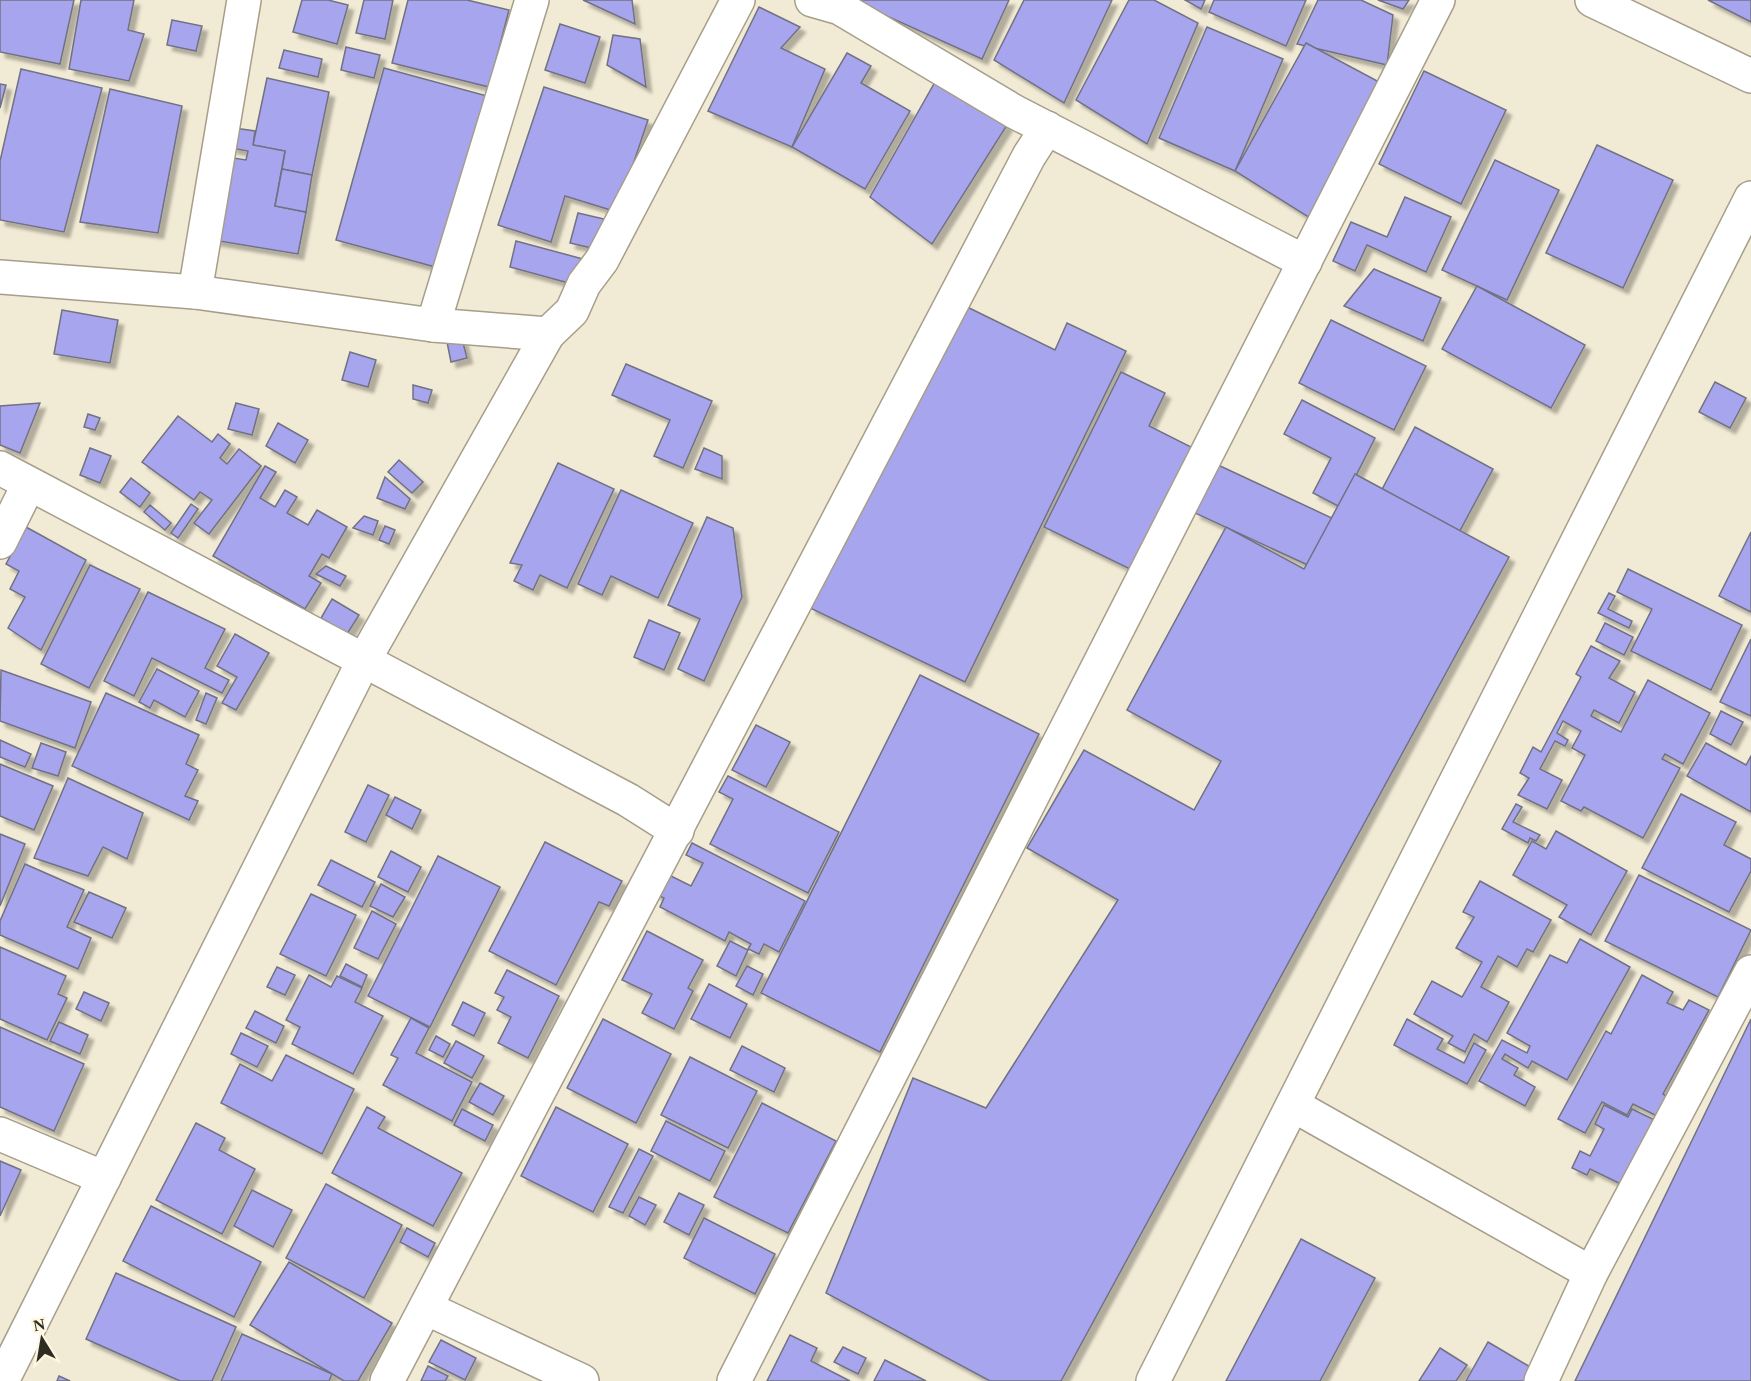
<svg xmlns="http://www.w3.org/2000/svg" width="1751" height="1381" font-family="Georgia,serif">
	<style>
		.building { fill: #a7a5ee; stroke: #717184; stroke-width: 1.5; filter: url(#shadow) }
		.lines { fill: none; stroke-linecap: round; stroke-linejoin: round }
		.minor-casing { stroke: #a69e8a; stroke-width: 36 }
		.minor { stroke: #fff; stroke-width: 33 }
	</style>
	<defs>
		<filter id="shadow"><feDropShadow dx="5.5" dy="5.5" stdDeviation="1.5" flood-color="#0004"/></filter>
	</defs>
	<rect width="100%" height="100%" fill="#f1ead4"/>
	<!-- building -->
	<g class="building">
		<polygon points="0,0 74,0 60,64 0,52"/>
		<polygon points="81,0 134,0 128,30 144,34 129,81 69,69"/>
		<polygon points="302,0 328,0 348,5 337,44 293,32"/>
		<polygon points="364,0 393,0 385,39 356,33"/>
		<polygon points="408,0 467,0 509,10 489,87 392,63"/>
		<polygon points="583,0 632,0 635,24"/>
		<polygon points="862,0 1009,0 982,59 860,4"/>
		<polygon points="1024,0 1112,0 1064,103 994,60"/>
		<polygon points="1129,0 1154,0 1198,23 1147,144 1076,100"/>
		<polygon points="1185,0 1205,0 1201,9"/>
		<polygon points="1214,0 1306,0 1286,46 1209,12"/>
		<polygon points="1318,0 1361,0 1393,15 1387,65 1297,44"/>
		<polygon points="1378,0 1409,0 1403,9"/>
		<polygon points="1708,0 1751,0 1751,22"/>
		<polygon points="759,7 800,27 781,48 825,69 792,147 708,111"/>
		<polygon points="172,20 202,26 196,51 167,45"/>
		<polygon points="560,24 600,37 585,83 545,70"/>
		<polygon points="1207,27 1283,59 1235,171 1159,138"/>
		<polygon points="613,35 640,39 646,87 607,65"/>
		<polygon points="1306,43 1381,83 1310,218 1235,171"/>
		<polygon points="346,47 380,55 374,78 341,70"/>
		<polygon points="284,50 322,59 318,77 279,68"/>
		<polygon points="847,53 871,66 861,83 910,111 865,189 792,147"/>
		<polygon points="384,68 487,96 439,268 336,240"/>
		<polygon points="21,69 102,88 64,232 0,220 0,161"/>
		<polygon points="1424,71 1506,110 1461,204 1379,164"/>
		<polygon points="267,78 329,92 312,175 282,169 285,151 253,145"/>
		<polygon points="935,82 1007,125 932,244 870,197"/>
		<polygon points="0,84 6,85 0,108"/>
		<polygon points="544,87 648,120 617,212 565,196 551,242 498,225"/>
		<polygon points="110,89 182,106 158,233 80,222"/>
		<polygon points="234,128 255,131 253,145 285,151 275,206 306,212 298,254 207,239 221,156 246,160 248,151 231,148"/>
		<polygon points="1597,145 1673,180 1623,288 1546,253"/>
		<polygon points="1495,160 1559,190 1507,300 1442,270"/>
		<polygon points="282,169 312,175 306,212 275,206"/>
		<polygon points="1405,197 1451,217 1426,272 1367,245 1355,271 1333,261 1351,222 1387,237"/>
		<polygon points="578,213 604,219 596,249 570,243"/>
		<polygon points="516,241 583,259 576,285 510,267"/>
		<polygon points="1374,269 1441,298 1423,341 1344,306"/>
		<polygon points="1477,286 1585,345 1551,408 1442,349"/>
		<polygon points="959,303 1055,350 1067,323 1126,351 965,682 810,608"/>
		<polygon points="62,310 118,320 110,363 54,354"/>
		<polygon points="1331,320 1426,366 1394,430 1299,383"/>
		<polygon points="462,339 467,358 451,362 447,342"/>
		<polygon points="350,352 376,360 368,387 342,380"/>
		<polygon points="626,364 712,401 683,468 654,456 670,420 612,395"/>
		<polygon points="1121,372 1165,393 1149,426 1193,448 1132,570 1044,527"/>
		<polygon points="1715,382 1746,398 1730,428 1699,412"/>
		<polygon points="413,385 432,390 428,403 413,399"/>
		<polygon points="1302,400 1375,438 1340,507 1313,493 1331,458 1284,434"/>
		<polygon points="40,403 20,453 0,445 0,406"/>
		<polygon points="236,403 259,409 252,435 228,429"/>
		<polygon points="88,414 100,418 95,430 84,427"/>
		<polygon points="178,416 212,442 218,434 230,444 220,458 227,464 239,449 261,466 209,534 194,523 212,500 200,492 194,500 142,462"/>
		<polygon points="278,423 308,440 295,463 266,446"/>
		<polygon points="1415,427 1493,469 1456,538 1378,497"/>
		<polygon points="90,448 111,456 100,483 80,475"/>
		<polygon points="704,448 722,456 722,479 695,469"/>
		<polygon points="399,460 423,482 412,493 388,472"/>
		<polygon points="558,463 614,489 567,588 540,575 533,590 514,581 522,565 510,563"/>
		<polygon points="1218,465 1334,519 1312,567 1195,513"/>
		<polygon points="265,466 276,472 260,498 275,507 285,490 297,497 287,513 308,525 317,510 347,527 329,558 322,554 309,576 321,583 305,609 213,556"/>
		<polygon points="1355,474 1509,557 1061,1381 990,1381 826,1293 913,1078 986,1108 1118,900 1027,848 1084,750 1194,810 1221,761 1127,710 1226,527 1304,569"/>
		<polygon points="385,477 410,499 405,509 377,498"/>
		<polygon points="131,478 150,493 140,507 120,492"/>
		<polygon points="621,490 693,523 658,598 611,576 602,595 578,584"/>
		<polygon points="191,504 198,509 178,538 171,533"/>
		<polygon points="150,505 171,523 165,530 144,512"/>
		<polygon points="364,516 378,521 373,535 353,528"/>
		<polygon points="707,517 733,528 742,597 704,681 678,669 700,619 668,605"/>
		<polygon points="385,526 395,530 389,544 379,540"/>
		<polygon points="26,527 86,560 41,650 8,628 25,597 10,589 19,571 6,564"/>
		<polygon points="1751,532 1751,612 1719,596"/>
		<polygon points="90,565 140,589 89,688 41,664"/>
		<polygon points="326,566 346,576 340,586 316,574"/>
		<polygon points="1628,569 1742,625 1711,690 1631,651 1652,609 1617,592"/>
		<polygon points="148,592 225,629 205,668 229,680 222,693 152,658 134,696 104,681"/>
		<polygon points="1609,593 1615,596 1608,609 1632,621 1629,628 1598,613"/>
		<polygon points="332,599 359,615 347,634 321,618"/>
		<polygon points="649,620 680,633 664,670 634,657"/>
		<polygon points="1605,623 1633,637 1624,655 1596,641"/>
		<polygon points="235,634 269,653 236,710 222,703 237,677 217,666"/>
		<polygon points="1751,639 1751,716 1720,702"/>
		<polygon points="1591,646 1620,661 1609,678 1635,692 1619,723 1594,710 1591,716 1621,732 1648,680 1710,713 1683,764 1665,754 1662,759 1680,768 1643,838 1584,807 1581,811 1561,801 1585,755 1572,748 1581,731 1563,721 1557,733 1568,740 1565,746 1555,741 1540,769 1562,780 1547,809 1518,795 1529,778 1520,773 1533,747 1541,752 1581,677 1576,674"/>
		<polygon points="157,669 199,691 185,717 154,700 150,708 139,702"/>
		<polygon points="1,670 91,702 75,748 0,721"/>
		<polygon points="920,675 1039,734 880,1052 761,993"/>
		<polygon points="106,693 199,735 186,764 198,770 185,796 198,801 189,820 72,766"/>
		<polygon points="206,693 217,698 206,724 196,720"/>
		<polygon points="1721,711 1743,722 1731,745 1710,734"/>
		<polygon points="756,725 790,742 766,787 732,770"/>
		<polygon points="0,740 31,754 25,767 0,757"/>
		<polygon points="41,743 66,752 58,776 32,768"/>
		<polygon points="1706,743 1746,765 1751,756 1751,812 1687,776"/>
		<polygon points="0,764 53,786 34,830 0,816"/>
		<polygon points="728,776 839,832 808,893 710,844 733,799 719,792"/>
		<polygon points="68,778 143,813 127,859 103,847 88,876 34,858"/>
		<polygon points="368,785 389,795 366,842 345,832"/>
		<polygon points="1681,794 1736,822 1724,845 1751,859 1751,871 1729,912 1642,868"/>
		<polygon points="395,797 421,810 412,829 386,815"/>
		<polygon points="1516,804 1522,807 1513,822 1540,835 1536,841 1530,838 1528,843 1502,829"/>
		<polygon points="1556,831 1627,871 1591,935 1559,917 1567,905 1513,875 1532,841 1546,849"/>
		<polygon points="0,834 25,844 0,906"/>
		<polygon points="545,842 622,881 609,906 599,902 556,985 489,951"/>
		<polygon points="692,843 805,901 779,952 764,944 759,954 748,949 751,944 729,932 725,941 660,907 664,898 654,893 663,872 691,886 703,863 686,855"/>
		<polygon points="391,851 421,867 408,892 378,877"/>
		<polygon points="438,856 500,887 430,1027 368,996"/>
		<polygon points="331,860 375,882 362,907 318,885"/>
		<polygon points="25,864 84,890 67,927 91,938 78,969 0,935 0,921"/>
		<polygon points="1639,875 1751,930 1718,997 1605,941"/>
		<polygon points="1480,881 1551,920 1533,952 1527,949 1517,967 1498,956 1481,987 1509,1002 1487,1042 1474,1034 1465,1052 1448,1043 1453,1036 1414,1014 1432,981 1462,997 1482,962 1456,948 1474,917 1463,912"/>
		<polygon points="381,884 405,897 393,917 370,906"/>
		<polygon points="89,892 126,908 112,938 74,922"/>
		<polygon points="311,894 356,915 326,976 280,954"/>
		<polygon points="372,911 396,924 378,959 354,948"/>
		<polygon points="647,931 703,960 688,988 693,991 674,1029 642,1013 652,994 622,980"/>
		<polygon points="1580,939 1630,967 1567,1080 1532,1061 1528,1068 1505,1054 1502,1059 1518,1068 1514,1075 1535,1087 1525,1106 1479,1081 1502,1040 1527,1053 1530,1046 1507,1033 1550,955 1567,963"/>
		<polygon points="730,941 748,950 736,976 717,966"/>
		<polygon points="0,947 66,976 58,994 67,998 47,1040 0,1019"/>
		<polygon points="346,964 367,975 362,987 340,976"/>
		<polygon points="747,966 763,974 753,995 736,986"/>
		<polygon points="277,967 295,975 285,995 267,987"/>
		<polygon points="507,970 559,996 528,1058 498,1043 511,1017 497,1010 504,997 495,993"/>
		<polygon points="309,975 331,987 337,976 362,988 355,1002 383,1016 353,1074 292,1044 300,1027 286,1020"/>
		<polygon points="1642,975 1673,992 1667,1003 1683,1010 1689,1000 1709,1010 1663,1094 1671,1099 1661,1118 1633,1104 1627,1115 1602,1102 1585,1133 1558,1119 1606,1031 1611,1034"/>
		<polygon points="709,984 747,1004 730,1038 691,1019"/>
		<polygon points="84,992 109,1003 101,1021 76,1009"/>
		<polygon points="463,1002 485,1013 474,1036 452,1025"/>
		<polygon points="255,1011 284,1026 276,1043 246,1028"/>
		<polygon points="411,1018 429,1028 416,1053 472,1082 452,1121 383,1085 398,1058 391,1055"/>
		<polygon points="603,1019 671,1054 636,1123 567,1088"/>
		<polygon points="1407,1019 1443,1039 1437,1049 1464,1063 1474,1043 1486,1050 1467,1084 1394,1045"/>
		<polygon points="1751,1019 1751,1381 1575,1381"/>
		<polygon points="59,1022 88,1035 80,1054 50,1041"/>
		<polygon points="0,1027 84,1064 54,1131 0,1107"/>
		<polygon points="241,1033 268,1046 257,1067 231,1054"/>
		<polygon points="436,1036 450,1044 443,1057 429,1050"/>
		<polygon points="456,1041 484,1056 472,1078 444,1063"/>
		<polygon points="742,1046 785,1068 774,1092 730,1070"/>
		<polygon points="286,1055 354,1089 322,1154 221,1103 240,1064 272,1081"/>
		<polygon points="690,1057 757,1091 728,1148 661,1115"/>
		<polygon points="480,1083 504,1096 493,1115 469,1102"/>
		<polygon points="762,1103 836,1141 788,1233 714,1197"/>
		<polygon points="1604,1105 1628,1117 1632,1109 1659,1122 1627,1187 1590,1169 1587,1175 1572,1168 1580,1151 1590,1156 1604,1129 1595,1124"/>
		<polygon points="367,1107 385,1117 378,1128 462,1173 433,1226 332,1173"/>
		<polygon points="556,1107 628,1144 593,1212 521,1176"/>
		<polygon points="462,1109 493,1125 485,1141 454,1125"/>
		<polygon points="666,1121 725,1151 710,1181 651,1151"/>
		<polygon points="196,1123 225,1138 219,1150 255,1169 222,1234 156,1200"/>
		<polygon points="639,1149 653,1156 623,1213 609,1207"/>
		<polygon points="0,1161 21,1170 0,1216"/>
		<polygon points="326,1184 402,1225 364,1298 286,1258"/>
		<polygon points="252,1190 292,1210 273,1247 234,1226"/>
		<polygon points="679,1193 704,1205 689,1235 664,1222"/>
		<polygon points="639,1197 656,1205 645,1225 629,1216"/>
		<polygon points="151,1206 261,1262 234,1317 123,1261"/>
		<polygon points="704,1218 775,1254 755,1294 684,1258"/>
		<polygon points="407,1228 435,1243 428,1257 400,1242"/>
		<polygon points="1301,1239 1375,1278 1320,1381 1226,1381"/>
		<polygon points="289,1262 392,1323 358,1381 344,1381 250,1325"/>
		<polygon points="116,1273 236,1327 212,1381 180,1381 86,1339"/>
		<polygon points="242,1334 332,1374 329,1381 221,1381"/>
		<polygon points="790,1335 817,1348 811,1361 850,1381 767,1381"/>
		<polygon points="441,1340 476,1358 465,1380 429,1362"/>
		<polygon points="1488,1342 1532,1368 1525,1381 1466,1381"/>
		<polygon points="843,1347 866,1358 858,1374 834,1362"/>
		<polygon points="1440,1348 1467,1365 1456,1381 1419,1381"/>
		<polygon points="885,1360 926,1381 874,1381"/>
		<polygon points="428,1366 448,1376 445,1381 421,1381"/>
		<polygon points="59,1376 70,1381 57,1381"/>
	</g>
	<g class="lines">
		<!-- minor casing -->
		<g class="minor-casing">
			<g id="minor">
				<polyline points="812,0 840,8 1015,112 1305,262"/>
				<polyline points="1592,0 1751,76"/>
				<polyline points="0,277 195,292 433,325 548,334"/>
				<polyline points="195,292 244,0"/>
				<polyline points="433,325 532,0"/>
				<polyline points="0,468 628,800 677,831"/>
				<polyline points="0,542 29,484"/>
				<polyline points="1293,1105 1591,1273"/>
				<polyline points="0,1134 104,1178"/>
				<polyline points="426,1308 582,1381"/>
				<polyline points="2,1381 363,662 548,334 572,311 584,284 602,260 738,0"/>
				<polyline points="387,1381 1029,156 1047,128"/>
				<polyline points="734,1381 1438,0"/>
				<polyline points="1153,1381 1751,198"/>
				<polyline points="1541,1381 1591,1273 1751,972"/>
			</g>
		</g>
		<!-- minor -->
		<use href="#minor" class="minor"/>
	</g>
	<!-- north arrow -->
	<g transform="translate(42 1339) rotate(349)" stroke="#fff7e1" stroke-width="4.5" paint-order="stroke">
	<path d="M0-4.5L10 22L0 15L-10 22Z" fill="#2f2c24"/>
	<text y="-9" font-size="16" font-weight="bold" text-anchor="middle" fill="#2f2c24">N</text>
	</g>
</svg>
